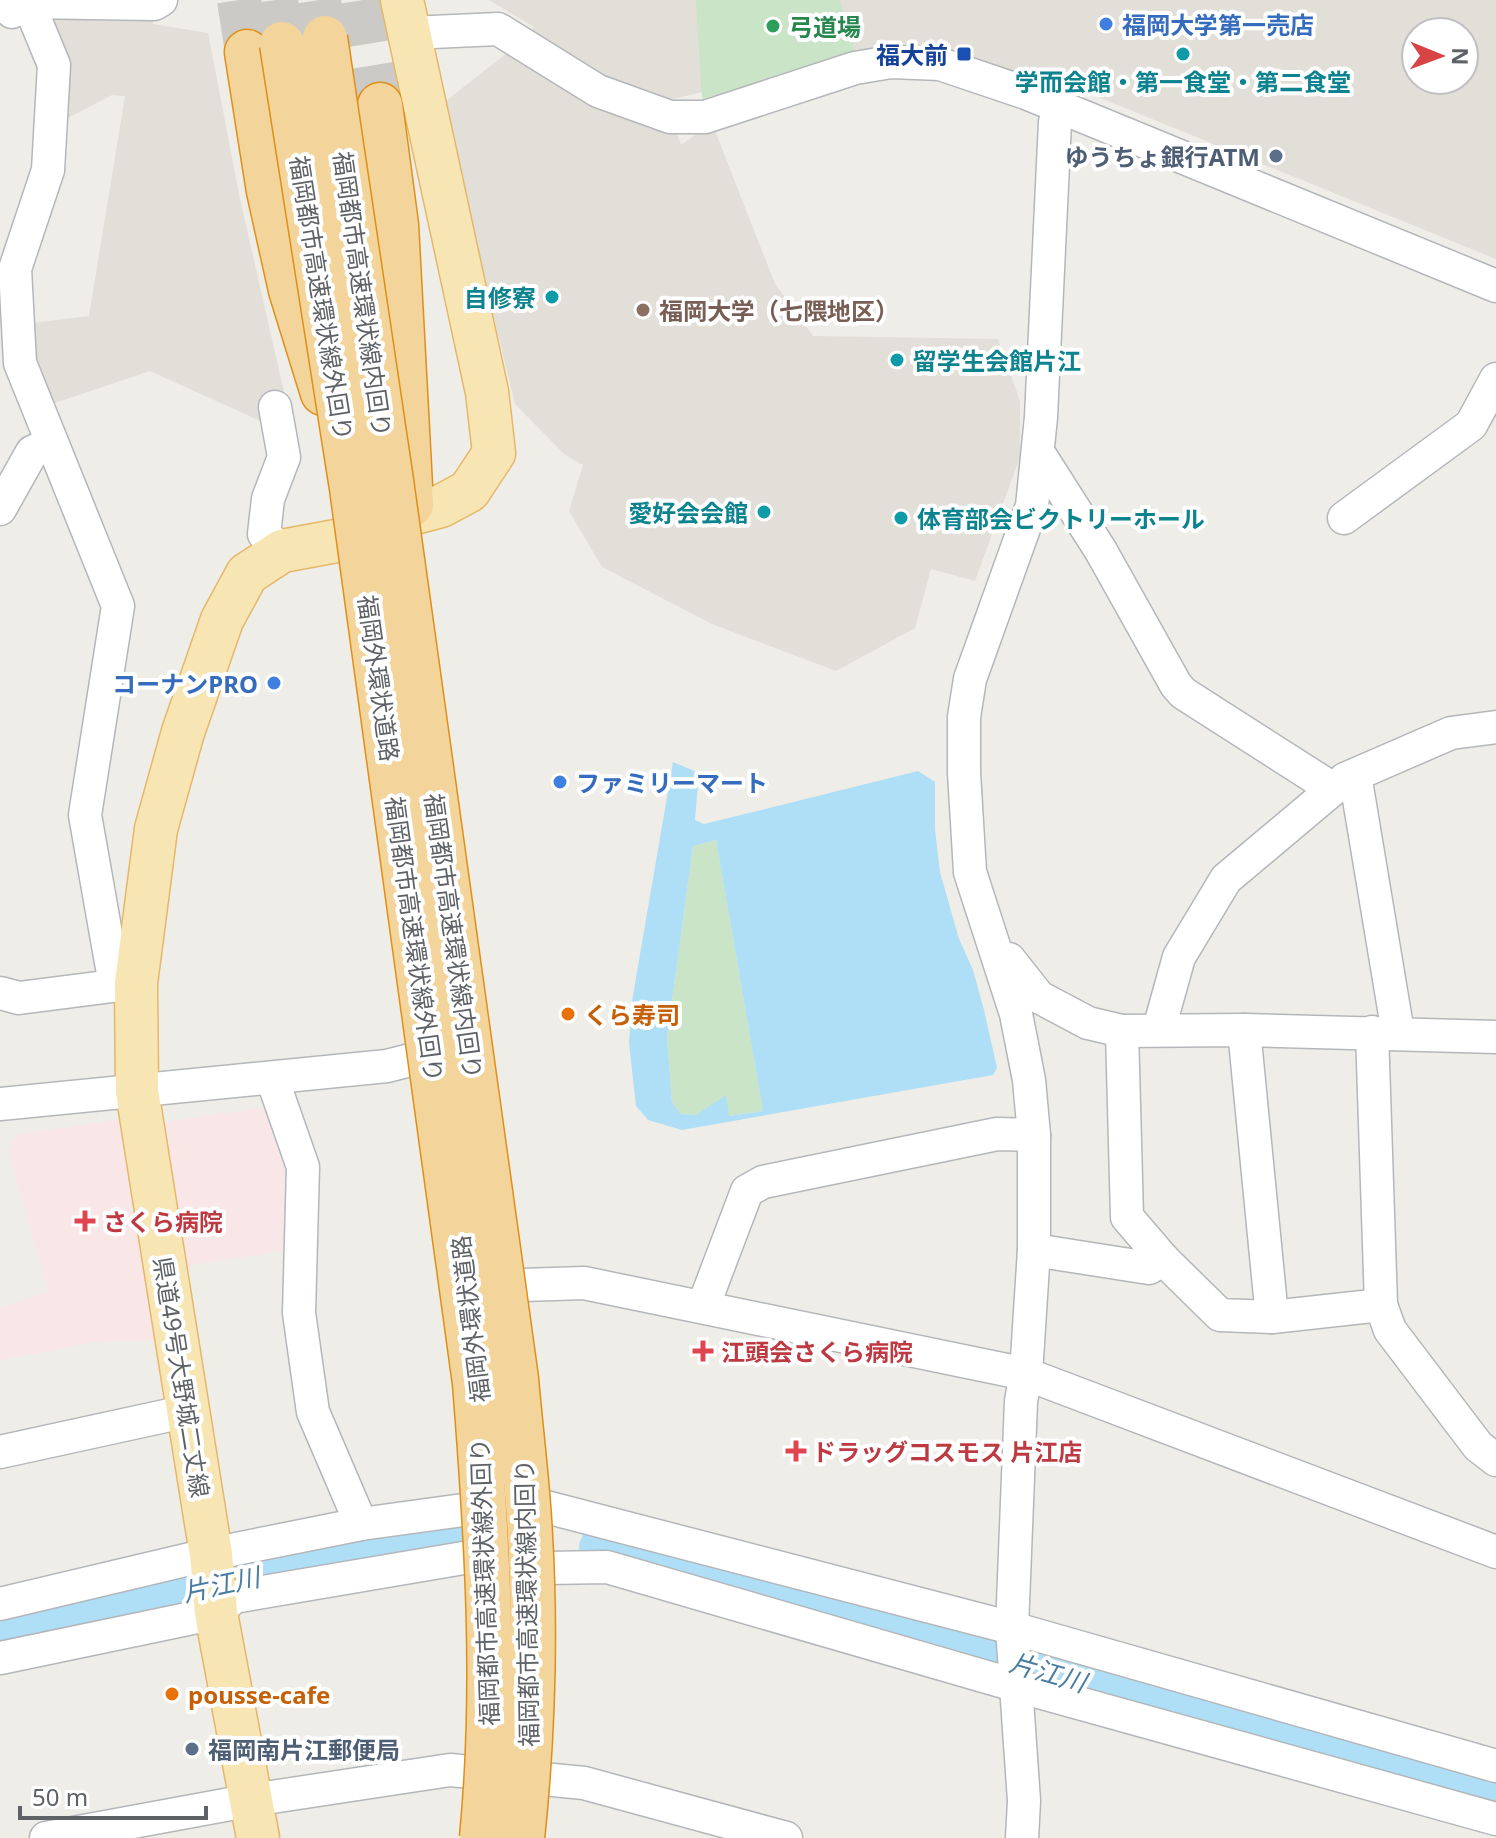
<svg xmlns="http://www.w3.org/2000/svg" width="1496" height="1838" font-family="'Noto Sans','Noto Sans JP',sans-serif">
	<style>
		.education { fill: #e2ded8; fill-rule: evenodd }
		.medical { fill: #f9e6e6 }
		.green { fill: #c9e4c6 }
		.water { fill: #afdef7; fill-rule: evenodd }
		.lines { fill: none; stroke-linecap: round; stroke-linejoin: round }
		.river { stroke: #afdef7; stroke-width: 44 }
		.highway-tunnel { stroke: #cbcac7; stroke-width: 44; stroke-dasharray: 44 22; stroke-linecap: butt }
		.minor-casing { stroke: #b4b7ba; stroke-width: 35 }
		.major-casing { stroke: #e4b76b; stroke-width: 45 }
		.highway-casing { stroke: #df8f17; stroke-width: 47 }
		.minor { stroke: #fff; stroke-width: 32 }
		.major { stroke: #f7e6b4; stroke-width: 42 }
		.highway { stroke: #f3d49b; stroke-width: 44 }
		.highway-bridge-casing { stroke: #df8f17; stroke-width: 47; stroke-linecap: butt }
		.highway-bridge { stroke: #f3d49b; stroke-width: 44 }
		.shop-dot { fill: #3f7fe0; stroke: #fff; stroke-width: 3 }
		.leisure-dot { fill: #2e9e5b; stroke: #fff; stroke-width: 3 }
		.transit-dot { fill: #1a4fb4; stroke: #fff; stroke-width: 3 }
		.culture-dot { fill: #0f9aa8; stroke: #fff; stroke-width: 3 }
		.service-dot { fill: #5c6f8a; stroke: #fff; stroke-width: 3 }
		.education-dot { fill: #8d6e63; stroke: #fff; stroke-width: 3 }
		.food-dot { fill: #e8710a; stroke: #fff; stroke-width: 3 }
		.health-dot { fill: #e0444e; stroke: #fff; stroke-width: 3 }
		.labels { text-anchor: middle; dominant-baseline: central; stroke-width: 8; stroke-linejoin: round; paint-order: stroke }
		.shop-label { font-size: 24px; font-weight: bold; fill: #366cbe; stroke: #fff; text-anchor: start }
		.leisure-label { font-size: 24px; font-weight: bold; fill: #27864d; stroke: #fff; text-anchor: start }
		.transit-label { font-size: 24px; font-weight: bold; fill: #164399; stroke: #fff; text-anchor: end }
		.culture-label { font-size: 24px; font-weight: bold; fill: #0d838f; stroke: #fff; text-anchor: end }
		.service-label { font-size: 24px; font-weight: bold; fill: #4e5e75; stroke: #fff; text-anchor: end }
		.street-label { font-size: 24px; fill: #5e6266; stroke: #fff }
		.education-label { font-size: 24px; font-weight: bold; fill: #785e54; stroke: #fff; text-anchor: start }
		.food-label { font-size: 24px; font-weight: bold; fill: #c56008; stroke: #fff; text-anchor: start }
		.health-label { font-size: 24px; font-weight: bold; fill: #be3a42; stroke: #fff; text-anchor: start }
		.water-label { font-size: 26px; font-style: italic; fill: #4a7ba0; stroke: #fff }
	</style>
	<rect width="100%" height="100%" fill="#efede7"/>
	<!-- education -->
	<g class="education">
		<polygon points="39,0 153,0 153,24 208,33 240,199 284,392 267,424 150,371 49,405 25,324 89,316 125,96 112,95 64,120"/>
		<path d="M489 0H1496V259L1093 95 945 54 886 47 665 101 681 145 712 123 775 284 813 336 998 339 1020 401V457L975 581 931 569 915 628 836 671 712 624 602 567 569 511 583 465 564 454 515 404 442 104 507 53 534 27ZM1416 32H1464V80H1416Z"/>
	</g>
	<!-- medical -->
	<g class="medical">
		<polygon points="276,1106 297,1167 292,1249 187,1266 164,1122"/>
		<polygon points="125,1119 163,1340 96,1342 0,1360 0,1308 48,1291 8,1150 17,1134"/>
	</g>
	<!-- green -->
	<g class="green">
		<polygon points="696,0 840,0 855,52 702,99"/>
		<polygon points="716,840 763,1111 728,1116 726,1096 696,1115 681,1114 672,1102 667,1037 693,846"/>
	</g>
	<!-- water -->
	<path class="water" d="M673 762 699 773 695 820 704 824 918 771 935 782V829L940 872 959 939 973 970 984 1010 997 1068 993 1075 682 1130 648 1120 636 1106 629 1043 632 1001ZM716 840 763 1111 729 1116 726 1095 696 1115 681 1114 672 1102 667 1037 693 846Z"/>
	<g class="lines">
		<!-- river -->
		<g class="river">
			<polyline points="601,1548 998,1656 1496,1796"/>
			<polyline points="0,1631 442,1537"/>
		</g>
		<!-- highway-tunnel -->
		<g class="highway-tunnel">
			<polyline points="239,0 247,52"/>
			<polyline points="276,0 282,44"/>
			<polyline points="319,0 325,38"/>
			<polyline points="363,0 380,105"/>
		</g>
		<!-- minor casing -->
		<g class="minor-casing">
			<g id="minor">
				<polyline points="0,6 28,2 54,65 48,170 15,269 20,363 118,606 85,815 112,968 136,983 19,998 0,993"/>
				<polyline points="12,12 28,2 154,4 161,0"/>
				<polyline points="410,33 498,29 598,91 670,117 705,117 855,68 891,62 940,64 1026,93 1496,286"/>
				<polyline points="275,407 284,457 268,499 264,534 282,551"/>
				<polyline points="1038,452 1101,551 1176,685 1183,693 1333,789"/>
				<polyline points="0,509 32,452 52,443"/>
				<polyline points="1344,518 1471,425 1496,379"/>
				<polyline points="1355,775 1398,1033"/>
				<polyline points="1003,961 1009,959 1039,997 1088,1023 1122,1031 1244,1030 1496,1037"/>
				<polyline points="1162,1029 1162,1018 1179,957 1226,879 1345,779 1451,733 1496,727"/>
				<polyline points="1244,1030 1272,1317"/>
				<polyline points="1122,1031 1127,1217 1163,1259 1220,1315 1272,1317 1381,1305"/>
				<polyline points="1372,1032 1381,1305 1390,1330 1478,1446 1496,1460"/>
				<polyline points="272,1078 303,1167 299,1313 313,1412 361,1524"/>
				<polyline points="0,1104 387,1066 449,1050"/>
				<polyline points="1034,1250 1149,1268 1163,1259"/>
				<polyline points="522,1285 584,1283 1026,1374 1496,1552"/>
				<polyline points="703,1307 747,1191 763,1182 997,1134 1034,1135"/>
				<polyline points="0,1452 188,1411"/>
				<polyline points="542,1506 1012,1628 1496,1766"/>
				<polyline points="0,1604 211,1554 361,1524 492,1506"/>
				<polyline points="0,1658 216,1613 234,1597 493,1553 547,1568 607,1567 1014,1685 1496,1819"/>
				<polyline points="46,1838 252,1800 450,1770 584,1783 786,1838"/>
				<polyline points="1022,1838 1024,1801 1012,1628 1021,1401 1026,1374 1034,1250 1034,1135 1029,1080 1016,1014 970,872 964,773 964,717 970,679 1032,506 1041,417 1055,122 1060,107"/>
			</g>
		</g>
		<!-- major casing -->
		<g class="major-casing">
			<polyline id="major" points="258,1838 216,1613 211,1554 137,1091 136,983 156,829 183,732 222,620 247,574 282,551 358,537 411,514 441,506 469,491 494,453 487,392 402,0"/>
		</g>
		<!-- highway casing -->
		<g class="highway-casing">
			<g id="highway">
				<polyline points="247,52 269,191 291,290 323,393"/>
				<polyline points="380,105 396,225 411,505"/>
			</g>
		</g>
		<!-- minor -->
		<use href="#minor" class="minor"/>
		<!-- major -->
		<use href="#major" class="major"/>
		<!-- highway -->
		<use href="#highway" class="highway"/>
		<!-- highway-bridge casing -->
		<g class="highway-bridge-casing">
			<g id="highway-bridge">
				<path d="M325 38 391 481 516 1379C520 1426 526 1473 529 1519 536 1625 533 1733 522 1838"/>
				<path d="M282 44 352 488 475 1383C487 1535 497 1686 482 1838"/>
			</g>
		</g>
		<!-- highway-bridge -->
		<use href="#highway-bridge" class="highway-bridge"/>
	</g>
	<!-- markers -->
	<g class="shop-dot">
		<circle cx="1106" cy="24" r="8"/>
		<circle cx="274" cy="683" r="8"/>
		<circle cx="560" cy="782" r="8"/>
	</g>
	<circle class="leisure-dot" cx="773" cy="26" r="8"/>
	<rect class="transit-dot" x="956" y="46" width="16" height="16" rx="4"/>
	<g class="culture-dot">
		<circle cx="1183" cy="54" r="8"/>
		<circle cx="552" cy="297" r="8"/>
		<circle cx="897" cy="360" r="8"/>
		<circle cx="764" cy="512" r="8"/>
		<circle cx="901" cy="518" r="8"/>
	</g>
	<g class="service-dot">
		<circle cx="1276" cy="156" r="8"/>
		<circle cx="192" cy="1749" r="8"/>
	</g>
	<circle class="education-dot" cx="643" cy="310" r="8"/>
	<g class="food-dot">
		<circle cx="568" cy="1014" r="8"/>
		<circle cx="172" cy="1694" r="8"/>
	</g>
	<g class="health-dot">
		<path d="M81 1209h8v8h8v8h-8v8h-8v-8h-8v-8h8z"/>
		<path d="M699 1339h8v8h8v8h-8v8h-8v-8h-8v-8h8z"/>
		<path d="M792 1439h8v8h8v8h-8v8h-8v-8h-8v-8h8z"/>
	</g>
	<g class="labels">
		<!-- shop labels -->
		<g class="shop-label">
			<text x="1122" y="24">福岡大学第一売店</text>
			<text x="258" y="683" text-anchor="end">コーナンPRO</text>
			<text x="576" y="782">ファミリーマート</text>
		</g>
		<!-- leisure labels -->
		<g class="leisure-label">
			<text x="789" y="26">弓道場</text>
		</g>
		<!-- transit labels -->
		<g class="transit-label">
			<text x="948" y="54">福大前</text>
		</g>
		<!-- culture labels -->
		<g class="culture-label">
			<text x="1183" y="81" text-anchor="middle">学而会館・第一食堂・第二食堂</text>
			<text x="536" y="297">自修寮</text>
			<text x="913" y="360" text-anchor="start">留学生会館片江</text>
			<text x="748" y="512">愛好会会館</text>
			<text x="917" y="518" text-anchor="start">体育部会ビクトリーホール</text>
		</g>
		<!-- service labels -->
		<g class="service-label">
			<text x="1260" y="156">ゆうちょ銀行ATM</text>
			<text x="208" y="1749" text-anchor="start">福岡南片江郵便局</text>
		</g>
		<!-- street labels -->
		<g class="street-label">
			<text transform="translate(363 294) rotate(82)">福岡都市高速環状線内回り</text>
			<text transform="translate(322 298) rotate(81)">福岡都市高速環状線外回り</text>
			<text transform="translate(379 678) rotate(82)">福岡外環状道路</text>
			<text transform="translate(454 936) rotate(82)">福岡都市高速環状線内回り</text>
			<text transform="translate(415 939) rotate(82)">福岡都市高速環状線外回り</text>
			<text transform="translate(470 1319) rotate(-97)">福岡外環状道路</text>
			<text transform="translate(182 1377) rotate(81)">県道49号大野城二丈線</text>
			<text transform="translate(484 1582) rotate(-92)">福岡都市高速環状線外回り</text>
			<text transform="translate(526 1603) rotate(-91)">福岡都市高速環状線内回り</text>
		</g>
		<!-- education labels -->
		<g class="education-label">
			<text x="659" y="310">福岡大学（七隈地区）</text>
		</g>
		<!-- food labels -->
		<g class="food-label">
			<text x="584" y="1014">くら寿司</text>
			<text x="188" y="1694">pousse-cafe</text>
		</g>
		<!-- health labels -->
		<g class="health-label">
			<text x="103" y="1221">さくら病院</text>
			<text x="721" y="1351">江頭会さくら病院</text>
			<text x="812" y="1451">ドラッグコスモス 片江店</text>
		</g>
		<!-- water labels -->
		<g class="water-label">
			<text transform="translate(221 1584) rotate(-12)">片江川</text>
			<text transform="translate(1048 1672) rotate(16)">片江川</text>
		</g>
	</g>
	<!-- north arrow -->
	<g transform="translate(1440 56) rotate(91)"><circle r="38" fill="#ffffff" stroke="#bfc0c2" stroke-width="2"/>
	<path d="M0-6L14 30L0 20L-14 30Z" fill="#d84445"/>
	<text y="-12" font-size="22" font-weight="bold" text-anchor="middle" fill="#5e6266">N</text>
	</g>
	<!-- scale -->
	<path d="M20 1806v12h186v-12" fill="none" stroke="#5e6266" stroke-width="4"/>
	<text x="32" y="1806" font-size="24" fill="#5e6266" stroke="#ffffff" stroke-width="6" paint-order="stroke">50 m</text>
</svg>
